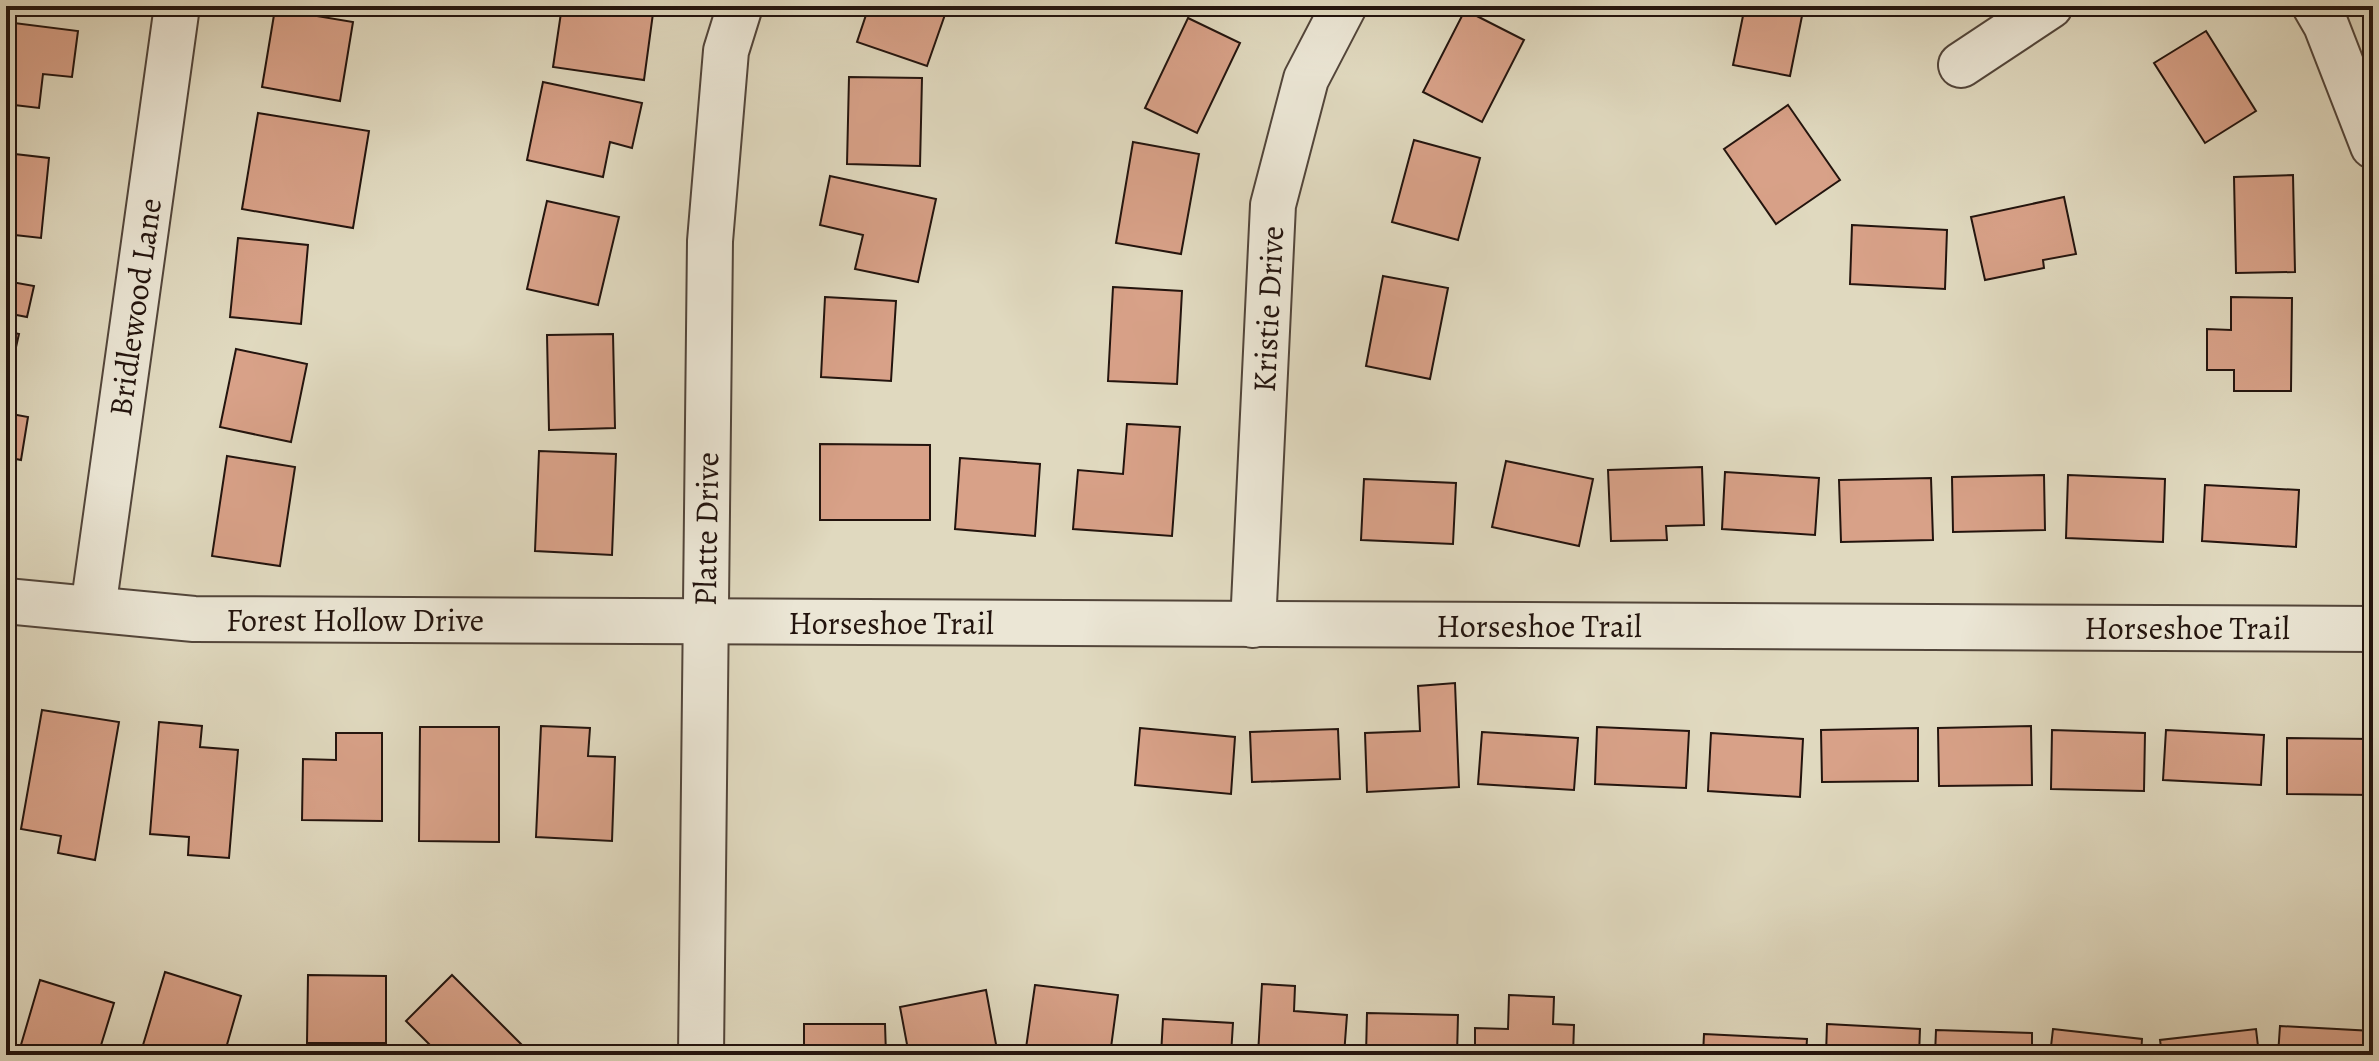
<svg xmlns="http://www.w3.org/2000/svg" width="2379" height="1061" font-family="Alegreya,serif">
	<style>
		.building { fill: #d8a188; stroke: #23140e; stroke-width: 2 }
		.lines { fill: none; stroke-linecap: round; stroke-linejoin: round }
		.minor-casing { stroke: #52453a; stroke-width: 48 }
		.minor { stroke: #ebe6d5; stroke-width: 44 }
		.labels { text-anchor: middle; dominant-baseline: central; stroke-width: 6; stroke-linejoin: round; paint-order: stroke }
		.street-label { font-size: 32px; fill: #23140e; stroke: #ebe6d5 }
	</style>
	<rect width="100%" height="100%" fill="#e0d9bf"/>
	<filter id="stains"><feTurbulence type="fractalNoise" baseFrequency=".0025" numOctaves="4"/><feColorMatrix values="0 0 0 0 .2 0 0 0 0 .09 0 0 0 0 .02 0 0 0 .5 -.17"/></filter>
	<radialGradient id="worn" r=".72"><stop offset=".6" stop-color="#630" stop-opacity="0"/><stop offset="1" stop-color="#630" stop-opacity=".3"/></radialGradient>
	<!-- building -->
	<g class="building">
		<polygon points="562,6 654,6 644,80 553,67"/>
		<polygon points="869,6 948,6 927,66 857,42"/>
		<polygon points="1745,6 1804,6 1790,76 1733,65"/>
		<polygon points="275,9 353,22 340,101 262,87"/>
		<polygon points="1465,10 1524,40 1482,122 1423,92"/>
		<polygon points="1188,18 1240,43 1197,133 1145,108"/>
		<polygon points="6,22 78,31 72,77 43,74 39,108 6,104"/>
		<polygon points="2206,31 2256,111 2205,143 2154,63"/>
		<polygon points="849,77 922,78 920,166 847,164"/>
		<polygon points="543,82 642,103 632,148 610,142 603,177 527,160"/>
		<polygon points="1788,105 1840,180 1776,224 1724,149"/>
		<polygon points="258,113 369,131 353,228 242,209"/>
		<polygon points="1414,140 1480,158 1458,240 1392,222"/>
		<polygon points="1133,142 1199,154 1181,254 1116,243"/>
		<polygon points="6,153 49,158 41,238 6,234"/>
		<polygon points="2293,175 2295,272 2236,273 2234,177"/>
		<polygon points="830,176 936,199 918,282 855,269 863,235 820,225"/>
		<polygon points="2064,197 2076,254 2043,260 2044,268 1985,280 1971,217"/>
		<polygon points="547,201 619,217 598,305 527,289"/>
		<polygon points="1852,225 1947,230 1945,289 1850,284"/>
		<polygon points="238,238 308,245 301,324 230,317"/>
		<polygon points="1383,276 1448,288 1430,379 1366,366"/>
		<polygon points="6,281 34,286 27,317 6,313"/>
		<polygon points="1113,287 1182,291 1177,384 1108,381"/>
		<polygon points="825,297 896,301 891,381 821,377"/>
		<polygon points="2231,297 2292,298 2291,391 2234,391 2234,370 2207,370 2207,329 2231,330"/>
		<polygon points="6,331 19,334 8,382 6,382"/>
		<polygon points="613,334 615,428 549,430 547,335"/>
		<polygon points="236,349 307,364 291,442 220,427"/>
		<polygon points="6,413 28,417 21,460 6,457"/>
		<polygon points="1127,424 1180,427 1172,536 1073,529 1078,470 1123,474"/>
		<polygon points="820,444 930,445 930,520 820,520"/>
		<polygon points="539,451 616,454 612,555 535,551"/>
		<polygon points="227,456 295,467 280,566 212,556"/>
		<polygon points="960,458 1040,464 1035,536 955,529"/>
		<polygon points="1506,461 1593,479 1579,546 1492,527"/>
		<polygon points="1702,467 1704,525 1666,526 1667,540 1611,541 1608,470"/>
		<polygon points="1725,472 1819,478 1815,535 1722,529"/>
		<polygon points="2044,475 2045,530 1953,532 1952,477"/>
		<polygon points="2068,475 2165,479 2163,542 2066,538"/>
		<polygon points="1931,478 1933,540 1841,542 1839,480"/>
		<polygon points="1364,479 1456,483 1453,544 1361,540"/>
		<polygon points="2205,485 2299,490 2296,547 2202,541"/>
		<polygon points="1455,683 1459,787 1367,792 1365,733 1420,731 1418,686"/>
		<polygon points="42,710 119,722 95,860 58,853 61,836 21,829"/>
		<polygon points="159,722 202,726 200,747 238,750 229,858 188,855 189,837 150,834"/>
		<polygon points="541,726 590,728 588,756 615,757 612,841 536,837"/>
		<polygon points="2031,726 2032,785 1939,786 1938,728"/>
		<polygon points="420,727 499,727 499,842 419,841"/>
		<polygon points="1597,727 1689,731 1686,788 1595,784"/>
		<polygon points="1140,728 1235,737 1231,794 1135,785"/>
		<polygon points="1918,728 1918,781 1822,782 1821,730"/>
		<polygon points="1338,729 1340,779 1252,782 1250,732"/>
		<polygon points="2052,730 2145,733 2144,791 2051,789"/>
		<polygon points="2166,730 2264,735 2261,785 2163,780"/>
		<polygon points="1482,732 1578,738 1574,790 1478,784"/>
		<polygon points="336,733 382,733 382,821 302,820 303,759 336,760"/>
		<polygon points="1711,733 1803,739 1800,797 1708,791"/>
		<polygon points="2287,738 2373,739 2373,795 2287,794"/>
		<polygon points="165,972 241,996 224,1055 140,1055"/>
		<polygon points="308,975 386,976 386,1043 307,1043"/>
		<polygon points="452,975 524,1047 516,1055 440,1055 406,1021"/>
		<polygon points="40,980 114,1003 98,1055 18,1055"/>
		<polygon points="1262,984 1295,986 1294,1011 1347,1015 1344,1055 1258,1055"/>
		<polygon points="1035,985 1118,995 1110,1055 1025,1055"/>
		<polygon points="986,990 998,1055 909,1055 900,1007"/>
		<polygon points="1509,995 1554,997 1553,1024 1574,1025 1573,1055 1475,1055 1475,1028 1508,1029"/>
		<polygon points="1367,1013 1458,1015 1457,1055 1366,1055"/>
		<polygon points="1163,1019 1233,1023 1231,1055 1161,1055"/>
		<polygon points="804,1024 885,1024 886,1055 804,1055"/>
		<polygon points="1827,1024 1920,1029 1919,1055 1826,1055"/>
		<polygon points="2280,1026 2373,1031 2371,1055 2278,1055"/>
		<polygon points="2053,1029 2142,1039 2141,1055 2050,1055"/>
		<polygon points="2256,1029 2259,1055 2162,1055 2160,1040"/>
		<polygon points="1936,1030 2032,1033 2032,1055 1935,1055"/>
		<polygon points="1704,1034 1807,1039 1806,1055 1703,1055"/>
	</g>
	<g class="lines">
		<!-- minor casing -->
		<g class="minor-casing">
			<g id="minor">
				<polyline points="2315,6 2326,25 2373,146"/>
				<polyline points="1961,65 2050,6"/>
				<polyline points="6,601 194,619 2373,629"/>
				<polyline points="93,609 177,6"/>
				<polyline points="1253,625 1273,205 1306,79 1344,6"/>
				<polyline points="701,1055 710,241 726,51 740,6"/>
			</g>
		</g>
		<!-- minor -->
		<use href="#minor" class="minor"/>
	</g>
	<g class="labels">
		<!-- street labels -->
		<g class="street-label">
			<text transform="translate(135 307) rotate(-82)">Bridlewood Lane</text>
			<text transform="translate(1268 309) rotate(-87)">Kristie Drive</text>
			<text transform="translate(706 529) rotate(-89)">Platte Drive</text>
			<text x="355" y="620">Forest Hollow Drive</text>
			<text x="891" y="623">Horseshoe Trail</text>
			<text x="1539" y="626">Horseshoe Trail</text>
			<text x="2187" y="628">Horseshoe Trail</text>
		</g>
	</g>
	<!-- margin -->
	<rect width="2379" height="1061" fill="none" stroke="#e0d9bf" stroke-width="32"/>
	<rect x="8" y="8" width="2363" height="1045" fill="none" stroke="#23140e" stroke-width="4"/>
	<rect x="16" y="16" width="2347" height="1029" fill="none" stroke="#23140e" stroke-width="2"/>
	<rect width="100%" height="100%" filter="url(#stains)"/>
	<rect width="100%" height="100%" fill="url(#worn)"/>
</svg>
